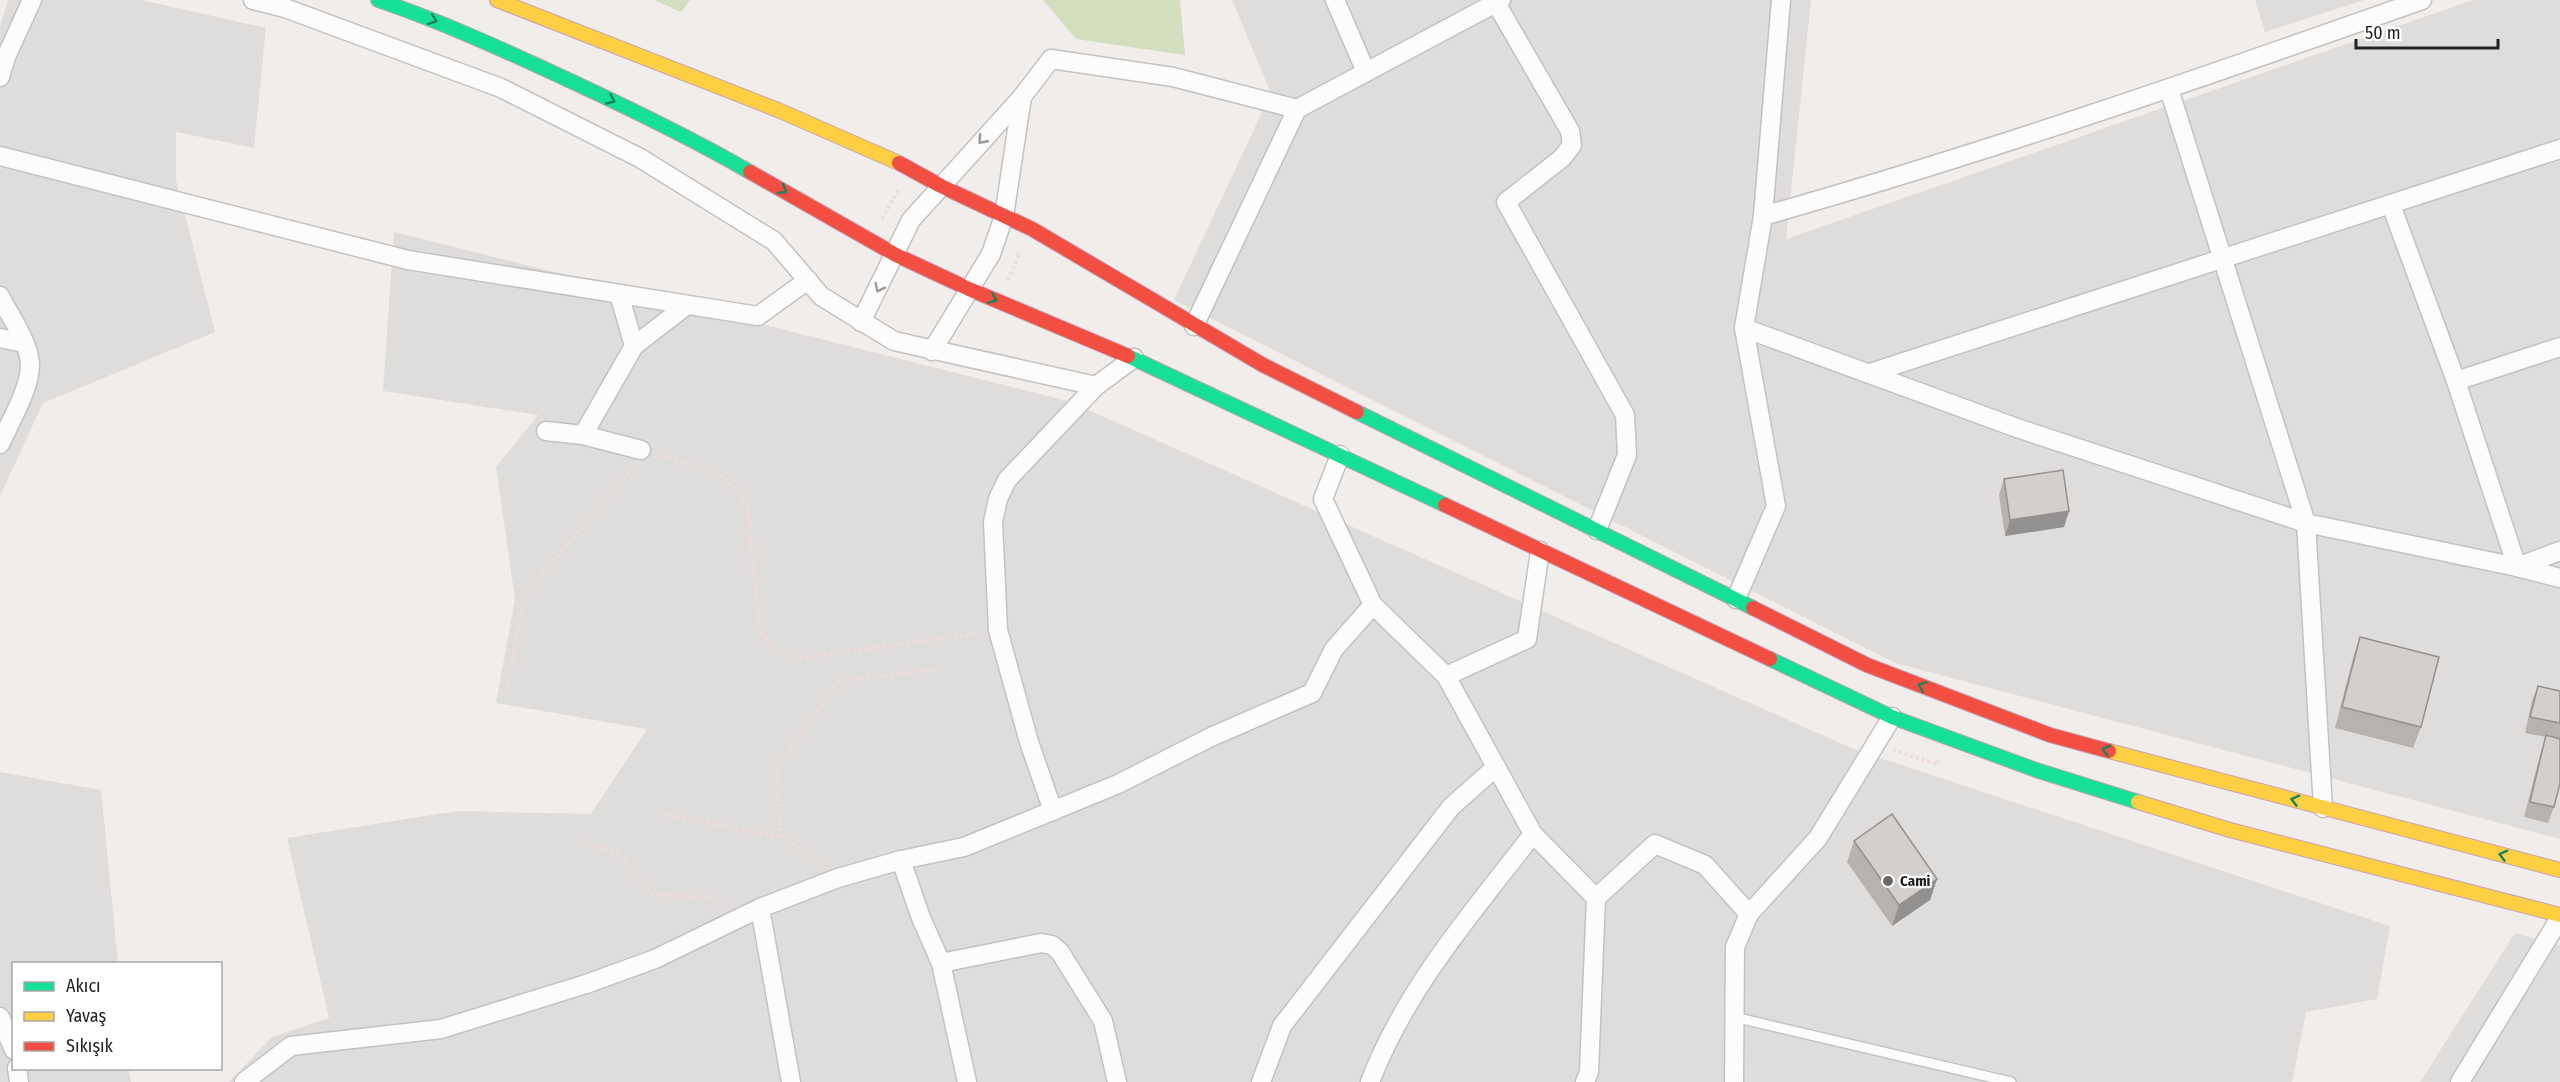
<svg xmlns="http://www.w3.org/2000/svg" width="2560" height="1082" font-family="'Fira Sans Condensed',sans-serif">
	<style>
		.residential { fill: #dfdddc }
		.forest { fill: #d3debf }
		.lines { fill: none; stroke-linecap: round; stroke-linejoin: round }
		.lane-casing { stroke: #c3c2c1; stroke-width: 12 }
		.street-casing { stroke: #c3c2c1; stroke-width: 21 }
		.fast-casing { stroke: #c6a1b6; stroke-width: 16 }
		.slow-casing { stroke: #c6a1b6; stroke-width: 16 }
		.jam-casing { stroke: #c6a1b6; stroke-width: 16 }
		.path { stroke: #eddbdd; stroke-width: 4; stroke-dasharray: 3 3; stroke-linecap: butt }
		.lane { stroke: #fdfcfc; stroke-width: 9 }
		.street { stroke: #fdfcfc; stroke-width: 18 }
		.fast { stroke: #16e098; stroke-width: 14 }
		.slow { stroke: #ffcf43; stroke-width: 14 }
		.jam { stroke: #f24e42; stroke-width: 14 }
		.wall { fill: #b5b2b0 }
		.shaded-wall { fill: #939190 }
		.building { fill: #d2cfcd; stroke: #939190; stroke-width: 1.5 }
		.oneway { stroke: #1c815d }
		.oneway2 { stroke: #9a9a9a }
		.poi-dot { fill: #6a6968; stroke: #fff; stroke-width: 2 }
		.labels { text-anchor: middle; dominant-baseline: central; stroke-width: 4.5; stroke-linejoin: round; paint-order: stroke }
		.poi-label { font-size: 15px; font-weight: bold; fill: #222; stroke: #fff; text-anchor: start }
	</style>
	<rect width="100%" height="100%" fill="#f0edea"/>
	<!-- residential -->
	<g class="residential">
		<polygon points="8,0 142,0 266,28 254,148 176,132 176,180 215,332 43,403 0,496 0,26"/>
		<polygon points="1232,0 1811,0 1786,239 2473,0 2560,0 2560,839 1895,663 1174,300 1271,93"/>
		<polygon points="2255,0 2364,0 2265,32"/>
		<polygon points="394,232 1068,401 1856,750 2390,926 2377,999 2306,1012 2292,1082 229,1082 272,1037 329,1018 287,838 457,811 591,814 647,729 496,703 515,599 496,467 538,415 383,391"/>
		<polygon points="0,772 101,790 118,963 14,964 14,1068 129,1069 131,1082 0,1082"/>
		<polygon points="2515,933 2560,946 2560,1082 2420,1082"/>
	</g>
	<!-- forest -->
	<g class="forest">
		<polygon points="654,0 690,0 681,12"/>
		<polygon points="1043,0 1180,0 1185,55 1076,39"/>
	</g>
	<g class="lines">
		<!-- lane casing -->
		<g class="lane-casing">
			<polyline id="lane" points="1734,1017 2011,1082"/>
		</g>
		<!-- street casing -->
		<g class="street-casing">
			<g id="street">
				<polyline points="253,0 285,8 501,88 640,158 774,241 821,296 894,341 1096,386"/>
				<polyline points="1335,0 1366,72"/>
				<polyline points="1496,3 1570,131 1572,145 1562,158 1506,202 1625,415 1627,455 1597,530"/>
				<polyline points="0,77 6,57 32,0"/>
				<polyline points="2169,89 2306,523 2323,808"/>
				<polyline points="0,156 408,260 758,316 808,280"/>
				<polyline points="2391,205 2456,381 2517,567 2560,551"/>
				<path d="M1763 216C1986 153 2204 77 2422 0"/>
				<polyline points="619,294 634,346"/>
				<path d="M0 296C10 317 29 341 30 365 30 389 10 422 0 444"/>
				<polyline points="861,322 911,220 1022,97 1051,59 1173,77 1297,109"/>
				<polyline points="1194,326 1297,109 1501,0"/>
				<polyline points="1744,328 2017,428 2306,523 2517,567 2560,578"/>
				<polyline points="0,338 24,343"/>
				<polyline points="932,351 991,254 1004,216 1022,97"/>
				<polyline points="1870,373 2560,149"/>
				<polyline points="2456,381 2560,347"/>
				<polyline points="546,431 583,435 634,346 687,305"/>
				<polyline points="583,435 641,450"/>
				<polyline points="1736,599 1776,506 1744,328 1763,216 1781,0"/>
				<polyline points="1373,605 1446,676 1533,834 1596,898 1655,844 1705,865 1749,914 1735,947 1734,1082"/>
				<polyline points="1446,676 1527,639 1540,551"/>
				<polyline points="1053,811 1029,742 998,630 993,522 998,499 1007,480 1096,386 1134,358"/>
				<polyline points="901,860 921,918 941,963 967,1082"/>
				<polyline points="760,908 791,1082"/>
				<polyline points="1749,914 1818,838 1892,717"/>
				<polyline points="941,963 1041,943 1052,945 1060,952 1103,1021 1117,1082"/>
				<polyline points="0,1017 14,1050"/>
				<polyline points="17,1068 19,1082"/>
				<polyline points="244,1082 291,1046 441,1029 586,984 655,959 760,908 838,878 901,860 964,847 1118,784 1211,737 1312,693 1334,649 1373,605 1323,499 1340,455"/>
				<polyline points="1261,1082 1282,1026 1451,807 1496,767"/>
				<path d="M1370 1082C1406 988 1472 913 1533 834"/>
				<polyline points="1585,1082 1589,1072 1596,898"/>
				<polyline points="2460,1082 2560,918"/>
			</g>
		</g>
		<!-- fast casing -->
		<g class="fast-casing">
			<g id="fast">
				<path d="M378 0C446 23 510 53 575 83 635 111 693 139 750 172"/>
				<polyline points="1128,356 1445,505"/>
				<polyline points="1357,412 1753,608"/>
				<polyline points="1770,659 1892,717 2036,770 2138,802"/>
			</g>
		</g>
		<!-- slow casing -->
		<g class="slow-casing">
			<g id="slow">
				<polyline points="497,0 778,110 899,163"/>
				<polyline points="2109,751 2560,870"/>
				<polyline points="2138,802 2230,830 2560,915"/>
			</g>
		</g>
		<!-- jam casing -->
		<g class="jam-casing">
			<g id="jam">
				<polyline points="899,163 941,186 1032,229 1263,365 1357,412"/>
				<polyline points="750,172 896,255 969,289 1128,356"/>
				<polyline points="1445,505 1770,659"/>
				<polyline points="1753,608 1867,665 2050,735 2109,751"/>
			</g>
		</g>
		<!-- path -->
		<g class="path">
			<polyline points="882,219 899,188"/>
			<polyline points="1008,280 1020,252"/>
			<path d="M657 455C692 465 734 471 748 509 751 534 755 621 765 638 773 651 786 655 800 658L981 633"/>
			<polyline points="507,687 525,594 634,466"/>
			<polyline points="1893,750 1937,764 1938,761"/>
			<polyline points="665,814 786,838 823,867"/>
			<polyline points="780,837 777,768 839,681 937,669"/>
			<polyline points="582,841 618,853 651,894 714,898 723,907"/>
		</g>
		<!-- lane -->
		<use href="#lane" class="lane"/>
		<!-- street -->
		<use href="#street" class="street"/>
		<!-- fast -->
		<use href="#fast" class="fast"/>
		<!-- slow -->
		<use href="#slow" class="slow"/>
		<!-- jam -->
		<use href="#jam" class="jam"/>
	</g>
	<!-- wall -->
	<g class="wall">
		<polygon points="2004,479 2069,511 2064,527 2005,536 1999,495"/>
		<polygon points="2360,637 2421,727 2413,748 2335,728 2353,658"/>
		<polygon points="2538,686 2560,691 2560,783 2554,807 2548,823 2524,817 2541,751 2546,737 2525,733 2532,701"/>
		<polygon points="1854,841 1937,879 1930,900 1892,926 1847,862"/>
	</g>
	<!-- shaded-wall -->
	<g class="shaded-wall">
		<polygon points="2069,511 2064,527 2005,536 2010,520"/>
		<polygon points="1937,879 1930,900 1892,926 1899,905"/>
	</g>
	<!-- building -->
	<g class="building">
		<polygon points="2063,470 2069,511 2010,520 2004,479"/>
		<polygon points="2360,637 2439,657 2421,727 2342,707"/>
		<polygon points="2538,686 2560,691 2560,723 2530,717"/>
		<polygon points="2546,735 2560,739 2560,783 2554,807 2530,802"/>
		<polygon points="1892,814 1937,879 1899,905 1854,841"/>
	</g>
	<!-- one-way arrows -->
	<defs><path id="oneway-chevron" d="M-2-3.5L2.5 0L-2 3.5" fill="none" stroke-width="1.6" stroke-linecap="round" stroke-linejoin="round" transform="scale(1.5)"/></defs>
	<g class="oneway">
		<use href="#oneway-chevron" transform="translate(433 20) rotate(21)"/>
		<use href="#oneway-chevron" transform="translate(611 100) rotate(25)"/>
		<use href="#oneway-chevron" transform="translate(783 190) rotate(30)"/>
		<use href="#oneway-chevron" transform="translate(993 299) rotate(23)"/>
		<use href="#oneway-chevron" transform="translate(1922 686) rotate(-159)"/>
		<use href="#oneway-chevron" transform="translate(2106 750) rotate(-165)"/>
		<use href="#oneway-chevron" transform="translate(2295 800) rotate(-165)"/>
		<use href="#oneway-chevron" transform="translate(2503 855) rotate(-165)"/>
	</g>
	<g class="oneway2">
		<use href="#oneway-chevron" transform="translate(982 140) rotate(132)"/>
		<use href="#oneway-chevron" transform="translate(879 288) rotate(117)"/>
	</g>
	<!-- markers -->
	<circle class="poi-dot" cx="1888" cy="881" r="6"/>
	<g class="labels">
		<!-- poi labels -->
		<g class="poi-label">
			<text x="1900" y="881">Cami</text>
		</g>
	</g>
	<!-- legend -->
	<rect x="12" y="962" width="210" height="108" fill="#ffffff" stroke="#a7a7a7" stroke-width="1.5"/>
	<rect x="24" y="982" width="30" height="9" fill="#16e098" stroke="#a7a7a7" stroke-width="1.5"/>
	<text x="66" y="992" font-size="18" fill="#222222">Akıcı</text>
	<rect x="24" y="1012" width="30" height="9" fill="#ffcf43" stroke="#a7a7a7" stroke-width="1.5"/>
	<text x="66" y="1022" font-size="18" fill="#222222">Yavaş</text>
	<rect x="24" y="1042" width="30" height="9" fill="#f24e42" stroke="#a7a7a7" stroke-width="1.5"/>
	<text x="66" y="1052" font-size="18" fill="#222222">Sıkışık</text>
	<!-- scale -->
	<path d="M2356 39v9h142v-9" fill="none" stroke="#222222" stroke-width="3"/>
	<text x="2365" y="39" font-size="18" fill="#222222" stroke="#ffffff" stroke-width="4.5" paint-order="stroke">50 m</text>
</svg>
